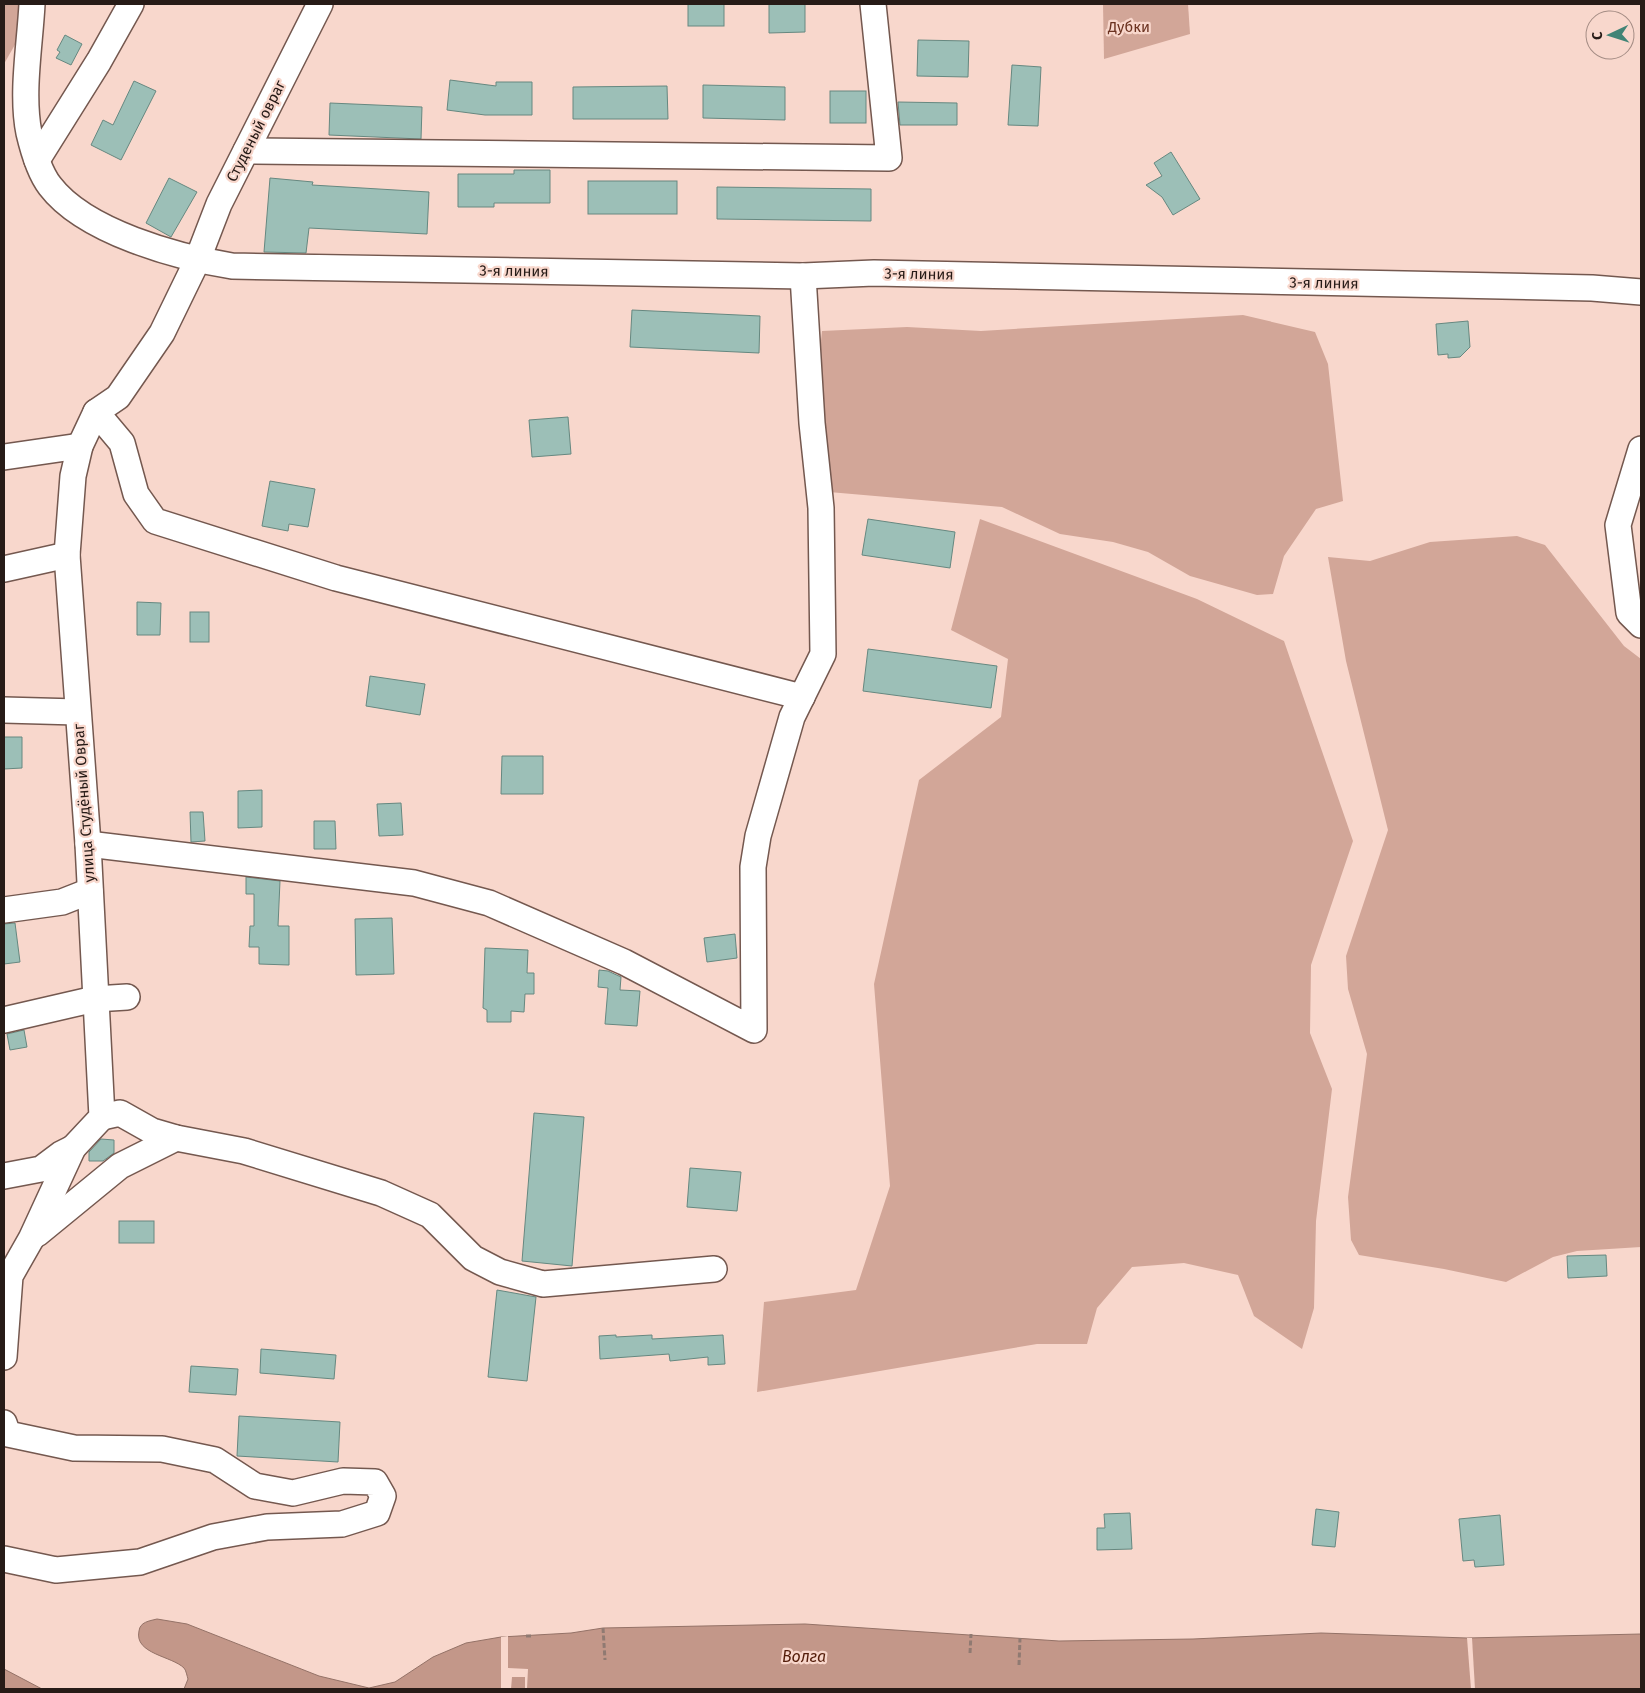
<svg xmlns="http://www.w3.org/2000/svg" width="1645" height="1693" font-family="'Fira Sans',sans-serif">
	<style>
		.forest { fill: #d2a698 }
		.water { fill: #c39789; stroke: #947267 }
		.pier { fill: #f8d7cc }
		.building { fill: #9cbfb7; stroke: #668880 }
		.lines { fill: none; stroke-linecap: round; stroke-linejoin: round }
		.minor-casing { stroke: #74584f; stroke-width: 28 }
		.path { stroke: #907a72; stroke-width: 3; stroke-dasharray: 5 2.5; stroke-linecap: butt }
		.minor { stroke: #fff; stroke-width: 25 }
		.labels { text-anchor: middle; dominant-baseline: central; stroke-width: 4.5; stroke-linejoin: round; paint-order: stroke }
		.park-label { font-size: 15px; fill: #6b3220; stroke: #f8d7cc }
		.street-label { font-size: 15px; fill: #271b17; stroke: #f8d7cc }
		.water-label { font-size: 16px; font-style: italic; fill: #541d0a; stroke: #f8d7cc }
	</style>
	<rect width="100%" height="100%" fill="#f8d7cc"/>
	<!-- forest -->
	<g class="forest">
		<polygon points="4,4 19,4 17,41 4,64"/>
		<polygon points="1103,4 1188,4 1190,34 1104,59"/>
		<polygon points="1243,315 1315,332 1328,364 1343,501 1316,509 1284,556 1273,594 1257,595 1190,576 1148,552 1113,542 1060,534 1002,507 829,492 818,370 822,331 907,327 981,331"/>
		<polygon points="980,519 1197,599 1284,641 1353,841 1311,965 1310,1033 1332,1089 1316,1221 1314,1308 1302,1349 1254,1316 1238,1275 1184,1263 1132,1267 1097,1308 1087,1344 1037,1344 757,1392 764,1302 856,1290 890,1186 874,984 919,780 1001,717 1008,659 951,630"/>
		<polygon points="1517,536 1545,545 1624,646 1641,659 1641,1247 1577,1251 1553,1257 1506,1282 1444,1269 1359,1255 1351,1240 1348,1197 1367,1054 1348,989 1346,956 1388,830 1346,661 1328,557 1370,561 1430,542"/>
	</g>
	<!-- water -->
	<g class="water">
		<path d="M157 1619 187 1624 319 1676 369 1688 395 1682 433 1657 466 1643 501 1637 571 1633 603 1628 805 1624 1059 1641 1193 1639 1321 1633 1467 1638 1641 1634V1689H184L188 1679C187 1676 186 1670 184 1668 172 1656 134 1654 139 1631 140 1622 149 1621 157 1619Z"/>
		<polygon points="4,1669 42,1689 4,1689"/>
	</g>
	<!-- pier -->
	<g class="pier">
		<polygon points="508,1636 508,1668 528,1669 527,1689 525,1689 525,1677 512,1677 511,1689 501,1689 501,1637"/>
		<polygon points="1467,1638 1472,1638 1475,1689 1471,1689"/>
	</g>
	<!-- building -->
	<g class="building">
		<rect x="688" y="4" width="36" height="22"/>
		<polygon points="769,4 805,4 805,32 769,33"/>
		<polygon points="65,35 82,44 71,65 56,58 60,52 57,50"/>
		<polygon points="918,40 969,41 968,77 917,76"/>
		<polygon points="1012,65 1041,67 1038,126 1008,125"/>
		<polygon points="450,80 496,86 496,82 532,82 532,115 485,115 447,110"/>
		<polygon points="134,81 156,91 121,160 91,145 103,120 113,125"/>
		<polygon points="703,85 785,87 785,120 703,118"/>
		<polygon points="667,86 668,119 573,119 573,87"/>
		<rect x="830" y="91" width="36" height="32"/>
		<polygon points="898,102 957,103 957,125 900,125"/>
		<polygon points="330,103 422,107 421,139 329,135"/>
		<polygon points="1171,152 1200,199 1173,215 1162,197 1146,185 1162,176 1154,163"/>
		<polygon points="514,170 550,170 550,203 494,203 494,207 458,207 458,174 514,174"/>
		<polygon points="169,178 197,192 171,237 146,223"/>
		<polygon points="270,178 313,182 312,185 429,192 427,234 309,228 306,253 264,252"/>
		<rect x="588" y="181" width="89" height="33"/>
		<polygon points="717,187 871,189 871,221 717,219"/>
		<polygon points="632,310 760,316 759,353 630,347"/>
		<polygon points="1468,321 1470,347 1460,357 1448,358 1448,354 1438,355 1436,324"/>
		<polygon points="568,417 571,454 532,457 529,420"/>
		<polygon points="270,481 315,489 308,527 289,524 288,531 262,526"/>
		<polygon points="868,519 955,532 950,568 862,555"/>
		<polygon points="137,602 161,603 160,635 137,635"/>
		<rect x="190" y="612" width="19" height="30"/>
		<polygon points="868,649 997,666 991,708 863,691"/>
		<polygon points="370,676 425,684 420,715 366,706"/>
		<polygon points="4,737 22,737 22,768 4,769"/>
		<polygon points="502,756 543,756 543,794 501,794"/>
		<polygon points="262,790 262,827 238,828 238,791"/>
		<polygon points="401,803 403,835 379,836 377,804"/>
		<polygon points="190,812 203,812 205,841 191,842"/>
		<polygon points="314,821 335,821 336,849 314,849"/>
		<polygon points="246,877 280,881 278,926 289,926 289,965 259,964 259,947 249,947 250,926 254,926 254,894 246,894"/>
		<polygon points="392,918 394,974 356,975 355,919"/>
		<polygon points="15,923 20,962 4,964 4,924"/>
		<polygon points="735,934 737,958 707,962 704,938"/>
		<polygon points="485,948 528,950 527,973 534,973 534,994 525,994 524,1012 511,1011 511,1022 487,1022 487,1010 483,1008"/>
		<polygon points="599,970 608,971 621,977 620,990 640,991 637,1026 605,1024 608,988 598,987"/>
		<polygon points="24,1030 27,1047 10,1050 7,1034"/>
		<polygon points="534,1113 584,1117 572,1266 522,1261"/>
		<polygon points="101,1139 114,1140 114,1153 103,1161 89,1161 89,1152"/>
		<polygon points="690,1168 741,1172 737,1211 687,1207"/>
		<rect x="119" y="1221" width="35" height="22"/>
		<polygon points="1606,1255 1607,1276 1568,1278 1567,1256"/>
		<polygon points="497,1290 536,1297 527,1381 488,1377"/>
		<polygon points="616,1335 616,1337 652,1335 652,1339 723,1335 725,1364 708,1365 708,1357 670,1361 669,1354 600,1359 599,1336"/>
		<polygon points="261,1349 336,1355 334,1379 260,1373"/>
		<polygon points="191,1366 238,1369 236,1395 189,1392"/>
		<polygon points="239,1416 340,1422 338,1462 237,1456"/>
		<polygon points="1316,1509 1339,1512 1335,1547 1312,1545"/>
		<polygon points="1130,1513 1132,1549 1097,1550 1097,1528 1105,1528 1104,1514"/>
		<polygon points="1500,1515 1504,1565 1475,1567 1474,1560 1463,1561 1459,1519"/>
	</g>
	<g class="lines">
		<!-- minor casing -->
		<g class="minor-casing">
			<g id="minor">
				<path d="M32 4C30 44 21 94 29 133 33 150 39 172 50 186 85 232 177 257 232 266L803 276 874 273 1592 288 1641 292"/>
				<polyline points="246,151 889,158 873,4"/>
				<polyline points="37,160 99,61 131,4"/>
				<polyline points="96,412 122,443 136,494 155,521 336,578 802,697"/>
				<polyline points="1641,449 1618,525 1629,613 1641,625"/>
				<polyline points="4,457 80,446"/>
				<polyline points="4,569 67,555"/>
				<polyline points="4,710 77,712"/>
				<polyline points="88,844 414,883 489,903 624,962 754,1030 753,867 758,836 792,717 823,654 821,508 812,423 803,276"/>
				<polyline points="4,910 62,902 90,891"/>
				<polyline points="4,1020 95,999 127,997"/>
				<polyline points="102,1117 120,1113 152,1131 176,1138 244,1151 381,1193 430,1215 473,1258 500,1272 543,1284 714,1269"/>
				<polyline points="4,1176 41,1169 61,1154 73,1148"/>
				<polyline points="37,1234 120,1166 176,1138"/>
				<polyline points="4,1357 10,1276 31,1239 73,1148 102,1117 88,844 67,555 73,476 80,446 96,412 118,397 162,333 197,261 219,204 320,4"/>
				<polyline points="4,1423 8,1434 74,1448 162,1449 215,1460 255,1486 293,1493 343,1481 375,1482 383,1496 377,1513 342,1524 267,1527 213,1537 140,1562 56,1570 4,1559"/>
			</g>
		</g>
		<!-- path -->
		<g class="path">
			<polyline points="603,1628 605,1660"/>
			<polyline points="526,1636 531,1636"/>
			<polyline points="970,1653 971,1634"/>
			<polyline points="1019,1665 1020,1638"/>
		</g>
		<!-- minor -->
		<use href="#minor" class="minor"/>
	</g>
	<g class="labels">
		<!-- park labels -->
		<g class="park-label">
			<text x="1129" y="27">Дубки</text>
		</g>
		<!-- street labels -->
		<g class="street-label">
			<text transform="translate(256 131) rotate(-63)">Студеный овраг</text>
			<text transform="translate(514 271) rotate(1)">3-я линия</text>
			<text transform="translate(919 274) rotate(1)">3-я линия</text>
			<text transform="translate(1324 283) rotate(1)">3-я линия</text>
			<text transform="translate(84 803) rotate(-94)">улица Студёный Овраг</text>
		</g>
		<!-- water labels -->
		<g class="water-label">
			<text x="804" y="1656">Волга</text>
		</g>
	</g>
	<!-- border -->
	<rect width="1645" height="1693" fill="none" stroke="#271b17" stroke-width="10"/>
	<!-- north arrow -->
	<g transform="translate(1610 35) rotate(266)"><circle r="24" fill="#f8d7cc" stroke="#a48c84"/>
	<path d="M0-4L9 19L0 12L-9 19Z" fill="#418476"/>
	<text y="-8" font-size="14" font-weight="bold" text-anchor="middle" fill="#271b17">С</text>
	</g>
</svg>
